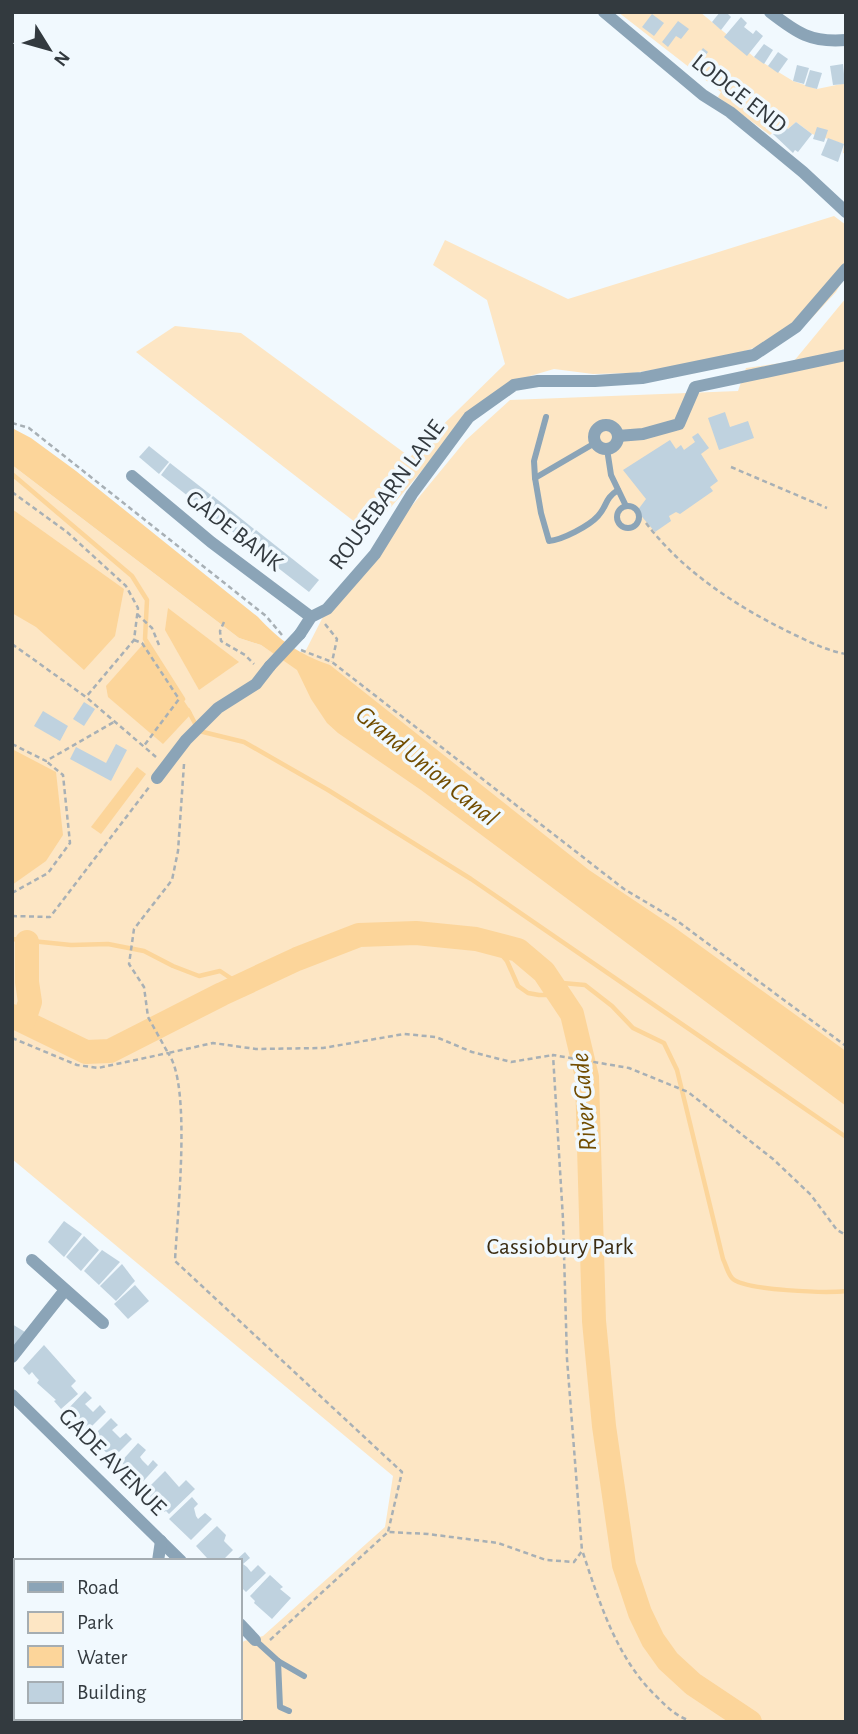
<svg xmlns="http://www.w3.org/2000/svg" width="858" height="1734" font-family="'Alegreya Sans',sans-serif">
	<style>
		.green { fill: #fde6c4 }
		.water { fill: #fcd59a }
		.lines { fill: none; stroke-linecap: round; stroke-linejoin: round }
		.stream { stroke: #fcd59a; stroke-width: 4.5 }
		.river { stroke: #fcd59a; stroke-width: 24 }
		.building { fill: #bfd2df }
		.path { stroke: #a8b0b5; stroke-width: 2.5; stroke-dasharray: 5 3.5; stroke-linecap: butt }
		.service { stroke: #8ba4b7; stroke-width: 6 }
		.minor { stroke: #8ba4b7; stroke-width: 12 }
		.minor-bridge { stroke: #8ba4b7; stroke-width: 12 }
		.labels { text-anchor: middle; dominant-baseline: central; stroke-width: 7; stroke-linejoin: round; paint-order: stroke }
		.street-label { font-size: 24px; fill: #333a3f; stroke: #f1f9fe }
		.park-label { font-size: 24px; fill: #3c2c12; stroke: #f1f9fe }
		.water-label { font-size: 26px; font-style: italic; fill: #724d00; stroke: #f1f9fe }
	</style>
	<rect width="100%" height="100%" fill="#f1f9fe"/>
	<!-- green -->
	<g class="green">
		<polygon points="618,12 700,12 754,57 793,81 817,89 846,83 846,154 843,153 844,144 812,134 796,122 788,129 781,124 770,135 718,97 721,92"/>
		<polygon points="834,216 846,225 846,275 836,292 810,320 785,337 745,351 708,361 633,373 593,374 554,369 530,376 504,392 442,447 369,533 136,352 175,326 241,333 410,457 505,364 487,300 433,265 445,240 568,299"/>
		<polygon points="846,298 846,1722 157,1722 161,1718 240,1718 240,1645 244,1641 263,1636 385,1527 393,1476 12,1159 12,465 239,638 261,645 283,660 306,650 327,609 466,440 510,400 738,391 746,368 794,361"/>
	</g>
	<!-- water -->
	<g class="water">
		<path d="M12 428 31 438 76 471 258 617C279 640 300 655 330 665L589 870 674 927 843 1049 846 1052V1106L421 790 338 733 327 723 311 699 297 670 261 645 239 638 12 465Z"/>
		<polygon points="12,509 124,589 115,636 84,670 36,627 12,613"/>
		<polygon points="168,608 239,662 199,690 165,630"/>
		<polygon points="145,642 192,713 163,744 108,697 106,686"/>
		<polygon points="12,749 56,772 63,835 46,861 12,885"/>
		<polygon points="137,767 146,774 101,834 91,827"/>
	</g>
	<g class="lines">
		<!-- stream -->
		<g class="stream">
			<polyline points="12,474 132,576 147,600 145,639 183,699"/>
			<polyline points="188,710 199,731 244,742 328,790 471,879 846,1137"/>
			<polyline points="12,939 71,945 108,944 144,951 173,966 199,976 220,971 241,985"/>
			<polyline points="492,943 507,961 518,986 528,993 539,995 560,995"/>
			<path d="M551 982 585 985 612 1006 633 1028 664 1043 677 1070 723 1259C726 1265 728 1274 732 1278 744 1291 828 1293 846 1291"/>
		</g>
		<!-- river -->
		<g class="river">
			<polyline points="12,1016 86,1052 110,1051 222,994 297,959 359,935 416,933 476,939 518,950 544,972 572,1014 587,1077 594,1321 604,1426 624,1565 640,1613 653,1640 668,1661 693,1684 750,1722"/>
			<polyline points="24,1020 30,1002 27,982 27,942"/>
		</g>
	</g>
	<!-- building -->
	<g class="building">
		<polygon points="720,12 726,12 731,17 721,30 712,22"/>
		<polygon points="652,14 664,23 654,36 642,27"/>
		<polygon points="741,17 747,23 744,27 753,34 756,30 763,36 747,56 724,37"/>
		<polygon points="678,21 689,29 681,39 676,36 668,47 662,42"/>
		<polygon points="764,44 773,50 764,64 754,57"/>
		<polygon points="703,48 708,52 695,69 690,65"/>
		<polygon points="778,52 788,59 778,73 768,66"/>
		<polygon points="843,64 845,84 833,85 830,66"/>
		<polygon points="797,65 809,68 804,84 793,81"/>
		<polygon points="810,70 822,73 817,89 805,86"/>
		<polygon points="796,122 812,134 798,152 795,150 793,153 773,134 781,124 788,129"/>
		<polygon points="817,127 828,130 824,142 813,139"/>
		<polygon points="828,138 844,144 838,162 821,155"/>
		<polygon points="725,412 730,427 748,421 754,438 719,450 708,418"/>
		<polygon points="698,433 709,448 701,454 718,481 710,487 713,491 680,514 676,512 669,516 671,521 655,532 637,511 646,499 623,470 670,440 676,449 681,445 684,450 695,442 692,437"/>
		<polygon points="149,446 169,462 159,474 139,457"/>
		<polygon points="170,463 211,495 202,507 161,475"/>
		<polygon points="213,496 254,529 244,541 203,508"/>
		<polygon points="256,530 319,580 309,592 246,543"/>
		<polygon points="84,702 95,709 84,726 73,719"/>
		<polygon points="43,711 68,726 60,741 34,726"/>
		<polygon points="116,744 127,750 111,781 70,759 76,747 106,763"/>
		<polygon points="64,1221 82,1234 64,1257 48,1242"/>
		<polygon points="84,1236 99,1250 81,1271 66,1257"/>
		<polygon points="102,1250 120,1262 99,1285 84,1271"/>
		<polygon points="122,1264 135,1281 116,1301 100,1286"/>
		<polygon points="135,1285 149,1301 128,1319 114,1304"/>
		<polygon points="12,1324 25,1332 12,1349"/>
		<polygon points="44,1345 76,1381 71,1386 78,1394 61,1409 54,1401 56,1400 37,1383 39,1380 36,1377 32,1372 29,1375 23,1368"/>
		<polygon points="85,1391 92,1398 85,1404 93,1412 100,1405 106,1412 87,1431 70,1417 72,1415 67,1410"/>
		<polygon points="111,1418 118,1425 112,1430 120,1438 126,1433 132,1439 113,1458 95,1443 97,1442 92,1437"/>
		<polygon points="138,1443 146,1450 140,1457 142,1460 148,1466 153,1460 158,1465 138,1487 121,1470 123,1468 119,1464"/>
		<polygon points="165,1471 179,1487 186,1480 195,1489 169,1514 166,1511 164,1512 145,1491"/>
		<polygon points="192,1497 198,1504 194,1508 196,1516 198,1519 205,1513 212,1519 191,1540 169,1519"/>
		<polygon points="217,1526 226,1535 224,1541 233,1550 222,1561 213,1561 207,1558 196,1546"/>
		<polygon points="245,1552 250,1558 243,1564 247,1567 251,1572 258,1565 266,1573 246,1592 240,1586 240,1561 235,1561"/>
		<polygon points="270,1575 283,1587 280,1589 291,1598 272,1619 254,1603 255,1601 250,1596"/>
	</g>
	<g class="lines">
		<!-- path -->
		<g class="path">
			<polyline points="12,423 29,428 266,616 282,635"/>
			<polyline points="731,467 827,508"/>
			<polyline points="12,492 67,532 126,586 138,608 134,640 86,697"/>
			<path d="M646 523C684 573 739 608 795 635 812 643 828 651 846 654"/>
			<polyline points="137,614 152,628 159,645"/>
			<polyline points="224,622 220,631 221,641 245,655 254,664"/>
			<polyline points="325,624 337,639 332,662"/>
			<polyline points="134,640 142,643 179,699 143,747"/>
			<polyline points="12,644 86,697 156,757"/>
			<polyline points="301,650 332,662 624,889 676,920 846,1046"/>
			<polyline points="12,744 46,761 114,722"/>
			<polyline points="184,764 178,851 172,880 134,929 129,964 144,987 148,1017 168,1053 213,1043 256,1049 323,1048 404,1034 436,1037 472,1052 511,1062 553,1055"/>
			<polyline points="12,893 48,873 70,843 63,775 46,761"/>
			<polyline points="12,916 50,917 150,786"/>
			<path d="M12 1038 77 1065 98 1068 168 1053C192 1085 177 1217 175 1261L402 1472 388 1532"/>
			<path d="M583 1553C600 1604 617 1659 657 1697 667 1707 675 1715 688 1720"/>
			<polyline points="270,1640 388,1532 428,1534 498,1543 546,1560 574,1562 582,1551 567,1359 563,1219 553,1055 629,1068 688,1092 773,1159 811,1195 837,1230 846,1235"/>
		</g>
		<!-- service -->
		<g class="service">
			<path d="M595 443 535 478 541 513 549 541C562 540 589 526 598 516 608 505 604 499 618 490"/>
			<polyline points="607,449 611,475 626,506"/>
			<polyline points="535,478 534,461 546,417"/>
			<circle cx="628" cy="517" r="11"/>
			<polyline points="255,1640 278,1661 304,1676"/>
			<polyline points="278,1661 280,1707 289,1711"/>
		</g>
		<!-- minor -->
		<g class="minor">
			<polyline points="604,12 703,95 730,112 803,172 846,212"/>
			<path d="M770 12C797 33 811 43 846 40"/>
			<circle cx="606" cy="437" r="12"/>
			<polyline points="618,436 643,434 679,424 695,387 846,355"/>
			<polyline points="132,476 211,542 311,617"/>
			<polyline points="300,634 311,617 327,609 375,554 412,494 469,417 514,385 538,381 595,381 642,378 754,355 796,327 846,269"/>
			<polyline points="157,778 186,740 218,708 256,684 270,666"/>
			<polyline points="32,1260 103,1323"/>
			<polyline points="12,1357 65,1290"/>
			<polyline points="12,1395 181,1561"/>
			<polyline points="158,1561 161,1541"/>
			<polyline points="240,1624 255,1640"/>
			<polyline points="12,1714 16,1711"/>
		</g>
		<!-- minor-bridge -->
		<polyline class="minor-bridge" points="270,666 300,634"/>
	</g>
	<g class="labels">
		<!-- street labels -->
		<g class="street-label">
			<text transform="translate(739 94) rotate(38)">LODGE END</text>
			<text transform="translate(387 495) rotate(-54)">ROUSEBARN LANE</text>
			<text transform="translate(234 531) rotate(38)">GADE BANK</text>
			<text transform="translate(112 1462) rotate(45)">GADE AVENUE</text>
		</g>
		<!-- park labels -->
		<g class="park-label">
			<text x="560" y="1247">Cassiobury Park</text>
		</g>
		<!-- water labels -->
		<g class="water-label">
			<text transform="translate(427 766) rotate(39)">Grand Union Canal</text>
			<text transform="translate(584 1102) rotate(-95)">River Gade</text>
		</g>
	</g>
	<!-- border -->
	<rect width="858" height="1734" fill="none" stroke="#333a3f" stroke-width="28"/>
	<!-- legend -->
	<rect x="14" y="1559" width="228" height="161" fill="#f1f9fe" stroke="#a5adb2" stroke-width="2"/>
	<rect x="28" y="1582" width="35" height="10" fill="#8ba4b7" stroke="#a5adb2" stroke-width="2"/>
	<text x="77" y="1594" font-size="21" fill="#333a3f">Road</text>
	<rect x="28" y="1612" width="35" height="21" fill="#fde6c4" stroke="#a5adb2" stroke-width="2"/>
	<text x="77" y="1629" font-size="21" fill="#333a3f">Park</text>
	<rect x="28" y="1646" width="35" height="21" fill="#fcd59a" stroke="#a5adb2" stroke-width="2"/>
	<text x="77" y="1664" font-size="21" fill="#333a3f">Water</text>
	<rect x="28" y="1682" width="35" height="21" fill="#bfd2df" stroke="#a5adb2" stroke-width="2"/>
	<text x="77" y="1699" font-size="21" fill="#333a3f">Building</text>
	<!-- north arrow -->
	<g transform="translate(49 49) rotate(127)" stroke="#f1f9fe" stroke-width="5" paint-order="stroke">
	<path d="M0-5L12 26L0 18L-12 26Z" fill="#333a3f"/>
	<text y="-10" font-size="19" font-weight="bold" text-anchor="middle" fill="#333a3f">N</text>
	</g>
</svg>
